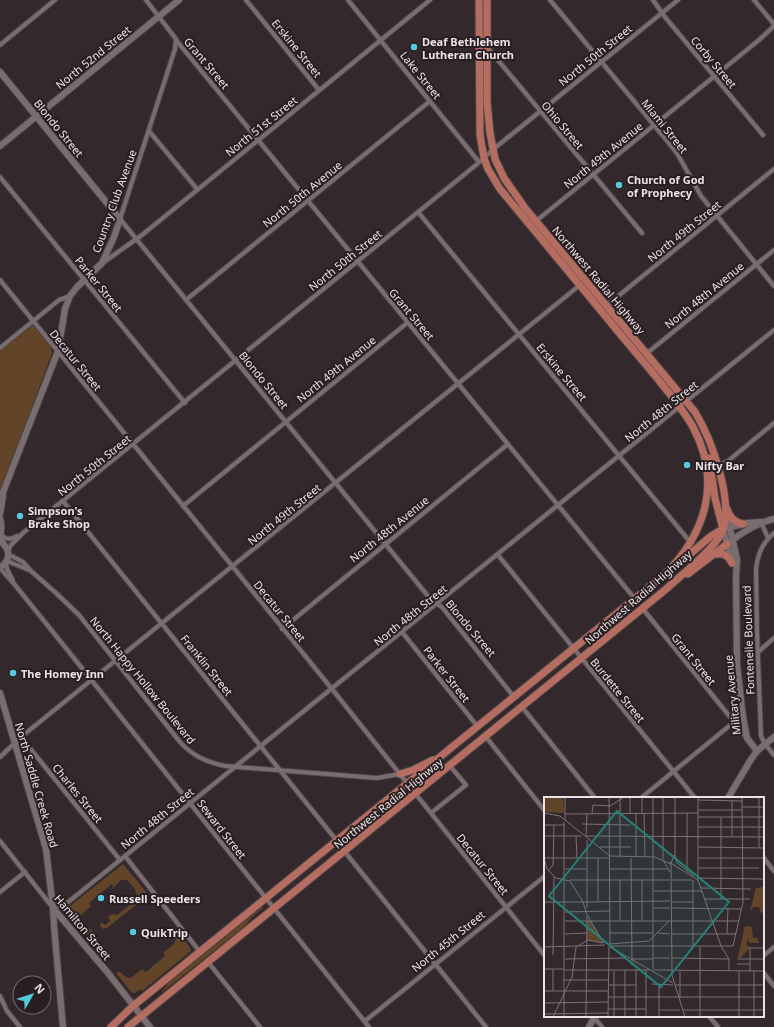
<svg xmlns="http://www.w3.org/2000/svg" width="774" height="1027" font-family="'Noto Sans',sans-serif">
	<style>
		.green { fill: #624429 }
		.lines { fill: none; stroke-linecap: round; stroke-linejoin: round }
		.street-casing { stroke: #4d4446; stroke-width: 6 }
		.secondary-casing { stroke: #4d4446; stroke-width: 8 }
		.primary-casing { stroke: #4d4446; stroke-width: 9 }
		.street { stroke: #796d70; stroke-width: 4 }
		.secondary { stroke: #796d70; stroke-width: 6 }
		.primary { stroke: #b56c61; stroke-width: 7 }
		.poi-dot { fill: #53cbda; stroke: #291f22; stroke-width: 1.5 }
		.labels { text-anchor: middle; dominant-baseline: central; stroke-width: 4; stroke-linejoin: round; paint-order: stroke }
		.poi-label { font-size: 11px; font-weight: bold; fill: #ebe3e5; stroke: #291f22; text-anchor: start }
		.street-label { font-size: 11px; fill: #ebe3e5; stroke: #291f22 }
		.inset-road { fill: none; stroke: #7d7376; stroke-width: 1 }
		.view { fill: #25817a; fill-opacity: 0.15; stroke: #25817a; stroke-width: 2 }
		.inset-edge { fill: none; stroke: #ebe3e5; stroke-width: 2 }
	</style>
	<rect width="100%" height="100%" fill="#33292c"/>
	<!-- green -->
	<g class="green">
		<polygon points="33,325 51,347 52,353 0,494 0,351"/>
		<path d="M123 864 147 893V896L107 928 103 929 100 926 101 922 105 925 110 921 108 917 112 914 117 915 136 900 137 897 135 889 127 880H121L113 888 112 884 89 903 91 906 79 917C79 926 89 927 95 933L94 938 91 940 66 909Z"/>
		<polygon points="262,907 263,908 253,916 244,927 161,993 169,982"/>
		<path d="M173 927 175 928 190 948 191 951 142 991 140 989 135 993H132L117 974V972H120L126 977 131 978 142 969 146 972 165 956 163 953C172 946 181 942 171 930Z"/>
	</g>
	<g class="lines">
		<!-- street casing -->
		<g class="street-casing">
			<g id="street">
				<polyline points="146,0 176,39 175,49 120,219 432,601 442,607 514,697"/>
				<polyline points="246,0 319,90"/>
				<polyline points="348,0 479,162"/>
				<polyline points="550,0 673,148 678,155 701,196 774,286"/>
				<polyline points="653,0 665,17 763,135"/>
				<polyline points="754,0 774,24"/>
				<polyline points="176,40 635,599"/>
				<polyline points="0,45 55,0"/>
				<polyline points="487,47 642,233"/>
				<polyline points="149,131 197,189"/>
				<polyline points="0,177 185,403"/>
				<polyline points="418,212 691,543"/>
				<polyline points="536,221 759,40 774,26"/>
				<polyline points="104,262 142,235 430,0"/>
				<polyline points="0,280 332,689 545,956"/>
				<polyline points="186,300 430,101"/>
				<polyline points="606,306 774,169"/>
				<polyline points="0,348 59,300 70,296"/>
				<polyline points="646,354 774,250"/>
				<polyline points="717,466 728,461 774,423"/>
				<polyline points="63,501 337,841"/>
				<polyline points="183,506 407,323"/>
				<polyline points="761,522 768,538"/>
				<path d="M774 533C762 543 758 554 756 569L757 631 761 736 765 744 774 755"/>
				<path d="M1 534C5 540 11 540 17 536"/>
				<polyline points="8,551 11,545 23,533 476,165 496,147 678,0"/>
				<path d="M8 554 23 562 31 571 56 593 79 615 180 742C193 756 206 762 225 766L377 778 400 774"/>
				<polyline points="498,555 695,798"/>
				<polyline points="7,561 29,570"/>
				<polyline points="6,564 7,569 13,581"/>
				<polyline points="0,568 15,585 61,642 369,1027"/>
				<polyline points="643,609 747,738"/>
				<polyline points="282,629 508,444"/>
				<polyline points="402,632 478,727"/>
				<polyline points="758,652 774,638"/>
				<polyline points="522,707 595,798"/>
				<polyline points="21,737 120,860"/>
				<polyline points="486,737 545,811"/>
				<polyline points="0,757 21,737 580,285"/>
				<polyline points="641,798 734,722"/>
				<polyline points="431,813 466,785 450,766"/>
				<polyline points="0,841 53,908 67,903 774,330"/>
				<polyline points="345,852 486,1027"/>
				<polyline points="125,856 200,952"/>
				<polyline points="763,857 774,871"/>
				<polyline points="0,892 25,872"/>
				<polyline points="763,956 774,947"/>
				<polyline points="208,962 260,1027"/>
				<polyline points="763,972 774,986"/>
				<polyline points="0,996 7,1011 20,1027"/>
				<polyline points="593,1016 602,1027"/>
				<polyline points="709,1016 718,1027"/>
				<polyline points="365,1021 545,876"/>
			</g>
		</g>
		<!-- secondary casing -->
		<g class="secondary-casing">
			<g id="secondary">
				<polyline points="0,72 120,219 114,237 102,263 77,287 70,296 65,309 58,351 0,500"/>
				<polyline points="0,146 179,0"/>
				<polyline points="0,514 3,496"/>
				<polyline points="727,516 737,559 736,578 737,665 743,717 747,738 757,751"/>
				<path d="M0 519C3 527 0 530 1 538 1 543 5 545 7 549 10 556 7 564 0 567"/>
				<path d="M730 542C744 531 757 523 774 519"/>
				<polyline points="732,562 723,529 747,523 761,522"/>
				<polyline points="0,693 46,849 53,908 54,926 63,1027"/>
				<polyline points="728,798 750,761 757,751 774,737"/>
				<polyline points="53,908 108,973 150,1027"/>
				<polyline points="589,1027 595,1016"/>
			</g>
		</g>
		<!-- primary casing -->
		<g class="primary-casing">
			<g id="primary">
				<path d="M727 509C730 518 734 522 743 524"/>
				<polyline points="714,554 723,554 728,557 732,563"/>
				<polyline points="683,560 711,536 723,529 715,498 709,458"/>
				<polyline points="688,574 727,544"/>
				<polyline points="400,774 413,770 433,760"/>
				<path d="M111 1027 133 1006 664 575C706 534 722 481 693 427 684 411 672 397 661 383 645 363 628 344 612 324 575 279 537 234 500 189L488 169 484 158 480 135 479 0"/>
				<path d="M128 1027 665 590C680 576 712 551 721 534 736 505 711 438 695 412L525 208 504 178 495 159 490 133 487 101V0"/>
			</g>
		</g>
		<!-- street -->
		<use href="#street" class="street"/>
		<!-- secondary -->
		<use href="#secondary" class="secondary"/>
		<!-- primary -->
		<use href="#primary" class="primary"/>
	</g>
	<!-- markers -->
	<g class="poi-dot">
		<circle cx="414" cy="47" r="4"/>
		<circle cx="619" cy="185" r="4"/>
		<circle cx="687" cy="465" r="4"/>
		<circle cx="20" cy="516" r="4"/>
		<circle cx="13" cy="673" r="4"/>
		<circle cx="101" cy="898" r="4"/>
		<circle cx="133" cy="932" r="4"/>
	</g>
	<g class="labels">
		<!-- poi labels -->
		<g class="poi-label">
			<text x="422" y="41">Deaf Bethlehem<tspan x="422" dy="13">Lutheran Church</tspan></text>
			<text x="627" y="179">Church of God<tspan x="627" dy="13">of Prophecy</tspan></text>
			<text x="695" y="465">Nifty Bar</text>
			<text x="28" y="510">Simpson's<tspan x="28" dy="13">Brake Shop</tspan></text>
			<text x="21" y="673">The Homey Inn</text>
			<text x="109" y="898">Russell Speeders</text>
			<text x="141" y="932">QuikTrip</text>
		</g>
		<!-- street labels -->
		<g class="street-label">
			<text transform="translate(297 48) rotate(51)">Erskine Street</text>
			<text transform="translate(595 55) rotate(-39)">North 50th Street</text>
			<text transform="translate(93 57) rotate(-39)">North 52nd Street</text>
			<text transform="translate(714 62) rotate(50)">Corby Street</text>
			<text transform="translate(207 63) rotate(50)">Grant Street</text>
			<text transform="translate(421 75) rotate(51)">Lake Street</text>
			<text transform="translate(563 125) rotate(50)">Ohio Street</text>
			<text transform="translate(261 126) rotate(-39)">North 51st Street</text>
			<text transform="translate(665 126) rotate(51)">Miami Street</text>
			<text transform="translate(59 128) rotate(51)">Blondo Street</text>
			<text transform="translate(603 155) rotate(-39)">North 49th Avenue</text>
			<text transform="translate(302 194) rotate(-39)">North 50th Avenue</text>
			<text transform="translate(114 201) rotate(-70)">Country Club Avenue</text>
			<text transform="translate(684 231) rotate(-39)">North 49th Street</text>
			<text transform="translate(345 260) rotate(-39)">North 50th Street</text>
			<text transform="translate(599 280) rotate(50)">Northwest Radial Highway</text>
			<text transform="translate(99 284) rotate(51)">Parker Street</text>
			<text transform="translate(704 295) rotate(-39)">North 48th Avenue</text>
			<text transform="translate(412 314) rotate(50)">Grant Street</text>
			<text transform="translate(76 360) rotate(51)">Decatur Street</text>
			<text transform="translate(336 369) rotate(-39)">North 49th Avenue</text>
			<text transform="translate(562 372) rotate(50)">Erskine Street</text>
			<text transform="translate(264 380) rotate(51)">Blondo Street</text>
			<text transform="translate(661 411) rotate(-39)">North 48th Street</text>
			<text transform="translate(94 465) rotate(-39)">North 50th Street</text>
			<text transform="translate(284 514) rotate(-39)">North 49th Street</text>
			<text transform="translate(389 529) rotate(-39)">North 48th Avenue</text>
			<text transform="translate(638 597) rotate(-41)">Northwest Radial Highway</text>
			<text transform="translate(280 611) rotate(51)">Decatur Street</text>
			<text transform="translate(410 615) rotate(-39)">North 48th Street</text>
			<text transform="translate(471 628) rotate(50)">Blondo Street</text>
			<text transform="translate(748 640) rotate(-92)">Fontenelle Boulevard</text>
			<text transform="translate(694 659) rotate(51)">Grant Street</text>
			<text transform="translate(207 665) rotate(51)">Franklin Street</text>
			<text transform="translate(447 674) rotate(52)">Parker Street</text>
			<text transform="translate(143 680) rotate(51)">North Happy Hollow Boulevard</text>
			<text transform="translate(618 690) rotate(51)">Burdette Street</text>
			<text transform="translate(732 695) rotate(-96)">Military Avenue</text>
			<text transform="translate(37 785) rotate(74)">North Saddle Creek Road</text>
			<text transform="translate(78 793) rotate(51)">Charles Street</text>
			<text transform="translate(388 803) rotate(-39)">Northwest Radial Highway</text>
			<text transform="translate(157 818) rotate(-39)">North 48th Street</text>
			<text transform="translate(222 829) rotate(52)">Seward Street</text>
			<text transform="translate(483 864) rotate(51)">Decatur Street</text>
			<text transform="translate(83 927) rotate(50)">Hamilton Street</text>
			<text transform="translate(448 941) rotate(-39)">North 45th Street</text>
		</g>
	</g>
	<!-- overview -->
	<g transform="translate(544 797)">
		<rect width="220" height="220" fill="#33292c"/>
		<path d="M0 0H19L20 16 0 15ZM213 86 212 91 220 90V115L217 116 215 110H209L206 115ZM43 124H47L60 146 43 143ZM201 129 208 130 209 141 213 140 215 146H206L204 142 202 148 207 150 193 164Z" fill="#624429"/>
		<path class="inset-road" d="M65 0 66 147M76 0V59M86 0V16M98 0V16M154 0V61M154 3 198 4M188 4V40M198 10H220M154 13H198M0 16 16 19 66 59 111 60 127 67 128 178 141 220M143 16V74M21 17 154 16M48 17 49 8 66 9 80 0M92 17V60M100 17 101 60M154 20H220M177 20V102M21 23V0M38 27 87 28M0 28H21M154 30H220M0 39H37M32 39 33 61M43 39 220 40M42 40 43 17M56 50H87M154 50 220 51M215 51V0M131 58 133 66 150 79M0 61 3 72 12 81 26 84 39 105 126 104M0 61H65M54 61V105M87 61 88 168M119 62V0M119 63 126 75M125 65 154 83V61H220M126 68 131 57V0M154 71H215M21 72H43M65 72H124M4 74 9 68 10 28M153 81 220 82M26 83H126M76 83V124M98 83V124M128 83H148M154 83 177 149 185 162V174M157 91 207 92M109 94H158M161 102H206M0 105H39L43 118 60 146M128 105H149M43 111V43M110 111H126M128 111 197 112M21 115 65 114M21 124H195M65 136H109M114 136 126 137M21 137 43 136M128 137H192M183 137 184 111M66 147 105 144 125 124M67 149H189L199 105 198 0M0 150 61 148M66 150 129 186M149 150V83M9 158 10 80M110 161H126M128 161 185 162M21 162 82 161M88 162H109M195 162H220M193 167H206M0 172H20M109 172V0M21 173H105M81 173V220M92 173V220M109 173 220 174M206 174V151H220M20 183H64M108 187 129 188M115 187V220M65 188H92M131 188H220M0 194H64M9 194V172M64 200H220M136 201V174M0 206 64 205M64 212H102M115 213H136M139 213H220M0 217 64 216M9 220 28 180 32 150 44 143 59 146M20 220V25M42 220 43 119M64 220 65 150M70 220V174M102 220V173M156 220V150M195 220V174M210 220V174"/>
		<path class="view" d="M73 14 185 105 117 190 5 99Z"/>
		<rect width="220" height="220" class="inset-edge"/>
	</g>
	<!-- north arrow -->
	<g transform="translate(32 995) rotate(51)"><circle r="19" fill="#291f22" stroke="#776d70"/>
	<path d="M0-3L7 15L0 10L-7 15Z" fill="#53cbda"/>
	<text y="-6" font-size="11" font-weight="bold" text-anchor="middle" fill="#ebe3e5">N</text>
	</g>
</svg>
